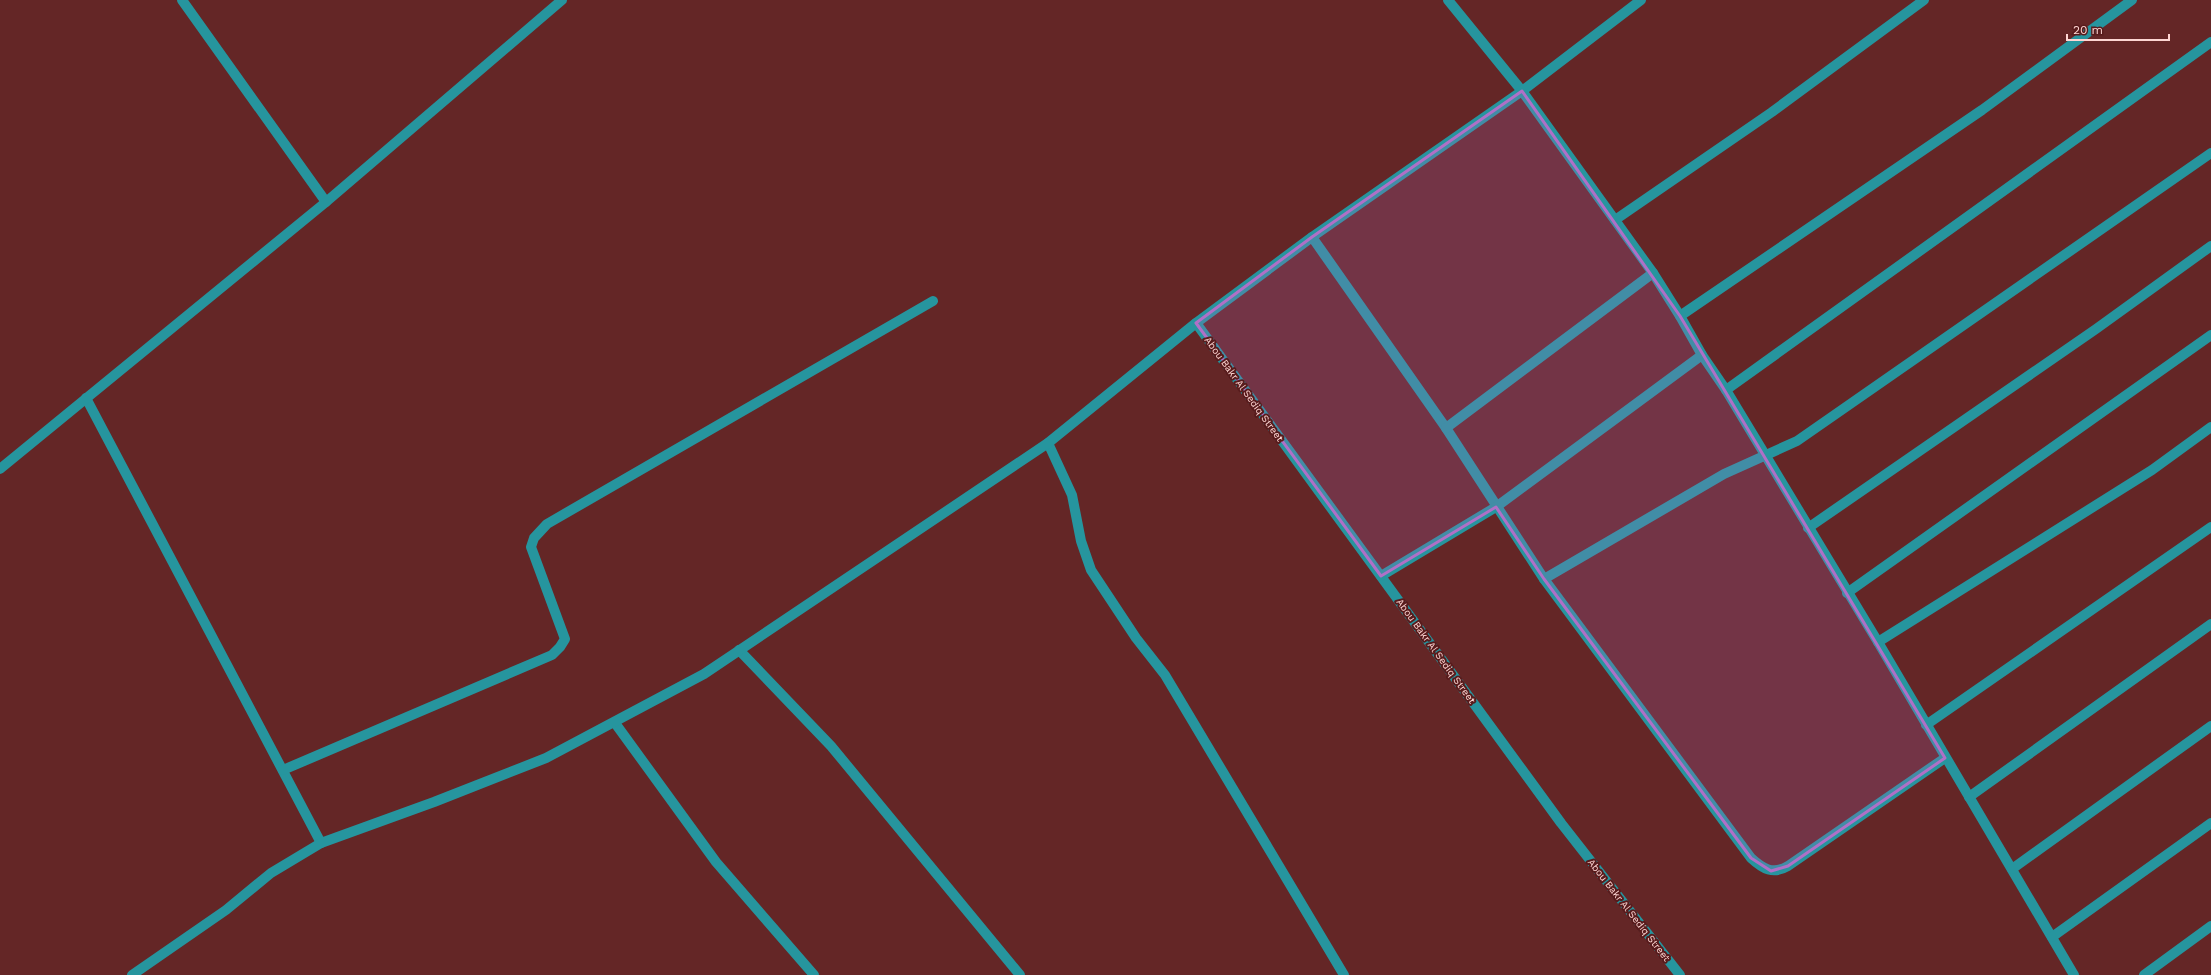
<svg xmlns="http://www.w3.org/2000/svg" width="2211" height="975" font-family="'Work Sans',sans-serif">
	<style>
		.lines { fill: none; stroke-linecap: round; stroke-linejoin: round }
		.minor { stroke: #26959e; stroke-width: 10 }
		.marked { fill: #af70c7; fill-opacity: 0.2; stroke: #af70c7; stroke-width: 3; stroke-linejoin: round }
		.labels { text-anchor: middle; dominant-baseline: central; stroke-width: 4; stroke-linejoin: round; paint-order: stroke }
		.street-label { font-size: 10px; fill: #fed6d3; stroke: #581b1c }
	</style>
	<rect width="100%" height="100%" fill="#642626"/>
	<g class="lines">
		<!-- minor -->
		<g class="minor">
			<polyline points="182,0 326,202"/>
			<polyline points="1448,0 1522,91 1653,273 1680,316 1702,355 1726,390 1878,642 2074,975"/>
			<polyline points="1615,220 1772,112 1924,0"/>
			<path d="M1312 237 1446 428 1544 579 1751 858C1763 869 1773 875 1788 866L1945 758"/>
			<polyline points="1680,316 1982,110 2132,0"/>
			<polyline points="1196,323 1561,823 1680,975"/>
			<polyline points="1726,390 2211,42"/>
			<polyline points="86,398 321,843"/>
			<polyline points="1446,428 1653,273"/>
			<polyline points="1048,443 1072,495 1081,541 1091,570 1136,638 1165,675 1344,975"/>
			<polyline points="0,469 326,202 562,0"/>
			<polyline points="1808,528 2096,329 2211,246"/>
			<polyline points="1381,576 1496,507 1702,355"/>
			<polyline points="1544,579 1724,474 1797,441 2211,153"/>
			<polyline points="1847,593 2211,335"/>
			<polyline points="1878,642 2152,470 2211,427"/>
			<polyline points="739,650 831,746 1020,975"/>
			<polyline points="615,723 716,862 814,975"/>
			<polyline points="1926,725 2211,527"/>
			<polyline points="283,770 552,655 560,647 565,639 531,547 534,538 547,524 933,301"/>
			<polyline points="1969,797 2211,624"/>
			<polyline points="2012,869 2211,726"/>
			<polyline points="2052,937 2211,823"/>
			<polyline points="132,975 226,910 271,873 321,843 434,802 546,758 704,674 1048,443 1196,323 1312,237 1522,91 1641,0"/>
			<polyline points="2144,975 2211,926"/>
		</g>
	</g>
	<!-- marked area -->
	<path class="marked" d="M1522 91 1680 316 1945 758 1788 866 1771 871 1751 858 1544 579 1496 507 1381 576 1196 323 1312 237Z"/>
	<g class="labels">
		<!-- street labels -->
		<g class="street-label">
			<text transform="translate(1244 389) rotate(54)">Abou Bakr Al Sediq Street</text>
			<text transform="translate(1436 651) rotate(54)">Abou Bakr Al Sediq Street</text>
			<text transform="translate(1629 910) rotate(52)">Abou Bakr Al Sediq Street</text>
		</g>
	</g>
	<!-- scale -->
	<path d="M2067 34v6h102v-6" fill="none" stroke="#fed6d3" stroke-width="2"/>
	<text x="2073" y="34" font-size="12" fill="#fed6d3" stroke="#581b1c" stroke-width="3" paint-order="stroke">20 m</text>
</svg>
